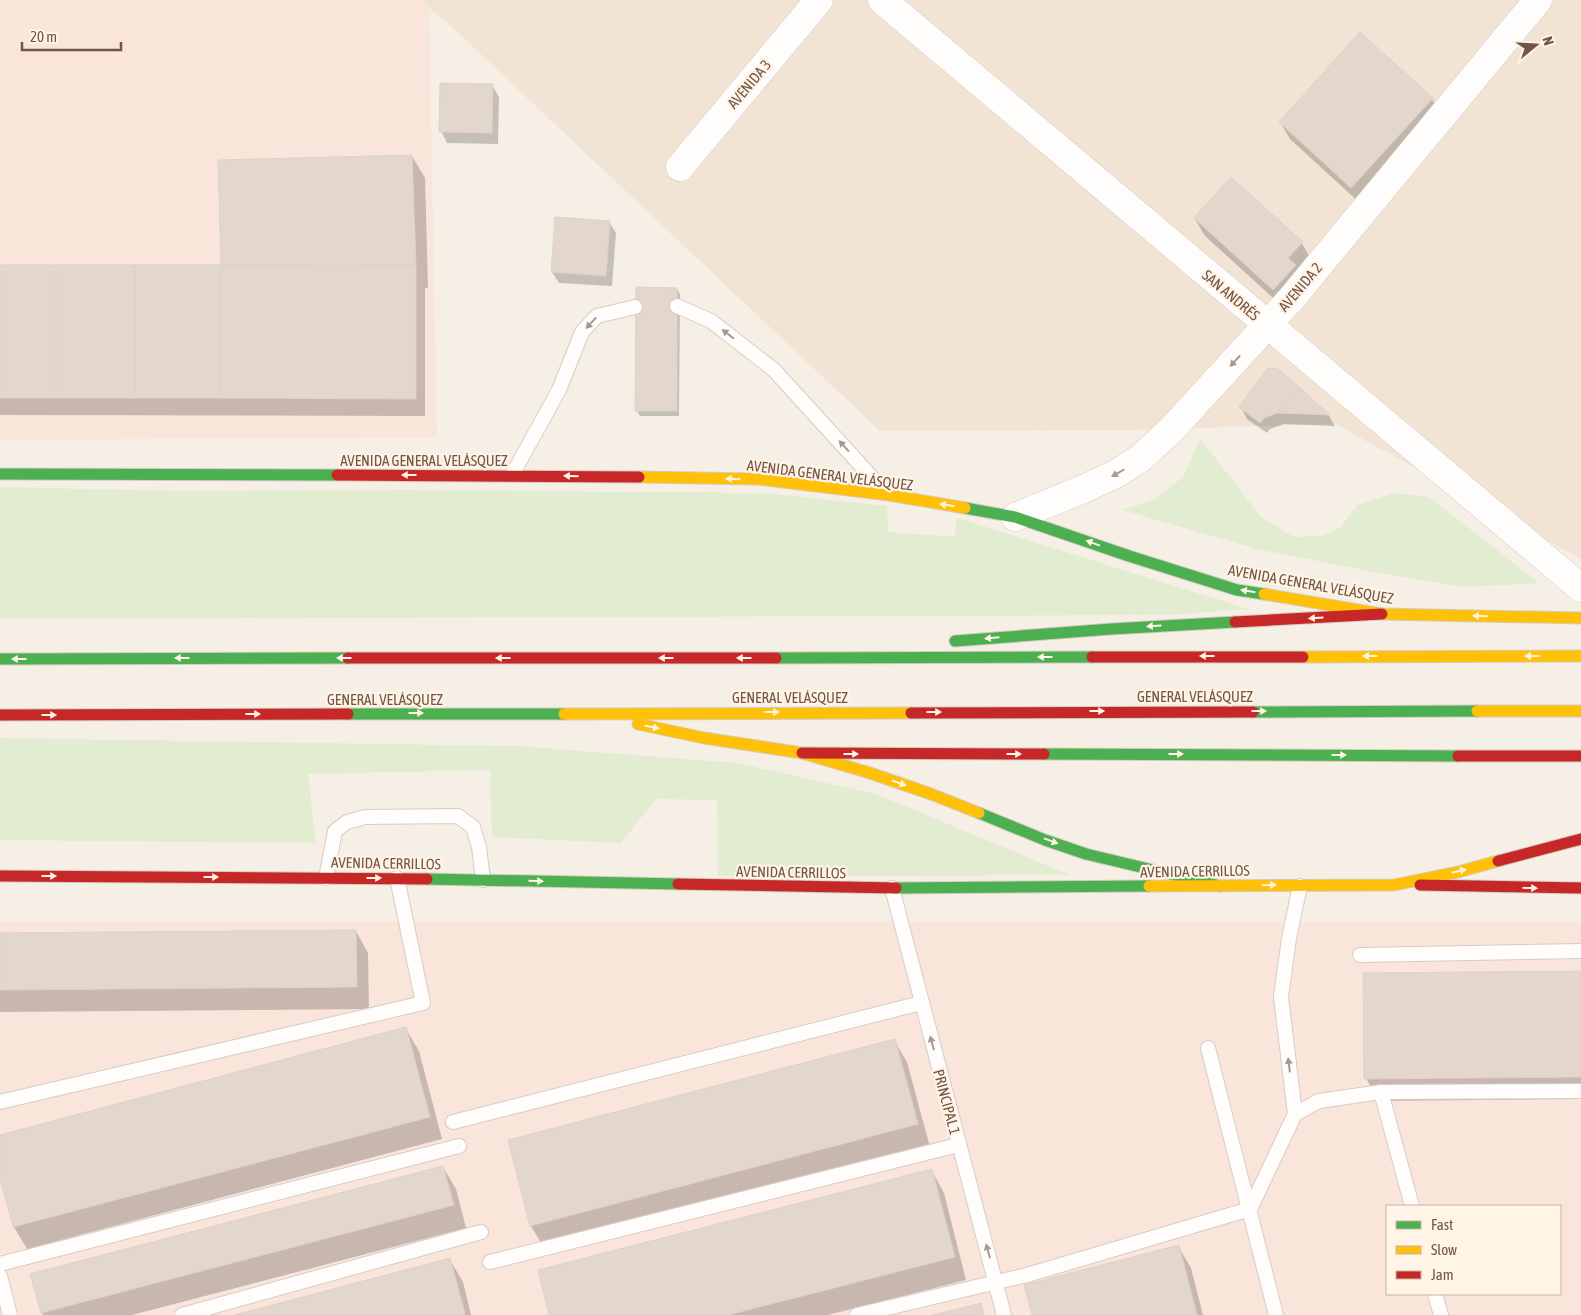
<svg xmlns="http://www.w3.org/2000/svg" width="1581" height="1315" font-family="'Asap Condensed',sans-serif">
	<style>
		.residential { fill: #f2e4d5 }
		.commercial { fill: #fae5db; fill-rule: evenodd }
		.green { fill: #e2ecd0 }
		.shadow { fill: #0003 }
		.building { fill: #e2d6cd; stroke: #ded1c8 }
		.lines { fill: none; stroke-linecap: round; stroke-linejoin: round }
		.lane-casing { stroke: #d7ccc4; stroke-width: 16 }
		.street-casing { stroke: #d7ccc4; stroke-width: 29 }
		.fast-casing { stroke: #d6cbc2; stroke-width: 13 }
		.slow-casing { stroke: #d6cbc2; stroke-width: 13 }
		.jam-casing { stroke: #d6cbc2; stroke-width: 13 }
		.lane { stroke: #fefdfb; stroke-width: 14 }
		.street { stroke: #fefdfb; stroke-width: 28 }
		.fast { stroke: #4caf50; stroke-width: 11 }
		.slow { stroke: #ffc107; stroke-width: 11 }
		.jam { stroke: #c62828; stroke-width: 11 }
		.oneway { fill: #aa988f }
		.oneway2 { fill: #fff4e5 }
		.labels { text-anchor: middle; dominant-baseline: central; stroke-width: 4.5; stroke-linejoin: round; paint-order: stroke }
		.street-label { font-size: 15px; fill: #725547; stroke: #fff4e5 }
	</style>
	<rect width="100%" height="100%" fill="#f6efe5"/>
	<!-- residential -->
	<polygon class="residential" points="420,0 1581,0 1581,559 1335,424 1132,430 880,431 453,28"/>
	<!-- commercial -->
	<g class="commercial">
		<polygon points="0,0 420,0 429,8 437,437 0,440"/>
		<path d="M0 922H1581V1315H0ZM1387 1206H1560V1294H1387Z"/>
	</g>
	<!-- green -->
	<g class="green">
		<polygon points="1200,438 1260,516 1294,537 1322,536 1341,527 1357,505 1395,493 1429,497 1539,583 1464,587 1369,571 1257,549 1122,510 1154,500 1184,476"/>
		<polygon points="0,487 178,491 408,490 763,493 887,506 888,532 955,537 957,518 1248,609 1169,615 0,619"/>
		<polygon points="0,738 516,746 737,763 876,794 1070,875 718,876 717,800 656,799 621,843 492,837 490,770 308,774 316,843 0,840"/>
	</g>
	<!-- shadow -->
	<g class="shadow">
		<polygon points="492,85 499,97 498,144 447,143 441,131"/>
		<polygon points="1432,99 1442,116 1362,205 1290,139 1280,122"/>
		<polygon points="412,156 425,178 428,288 425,288 425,416 0,415 0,266 222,267"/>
		<polygon points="1195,219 1302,243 1311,260 1283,307 1205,236"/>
		<polygon points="609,222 616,233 612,286 559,283 552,272"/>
		<polygon points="677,289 680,294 679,416 640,416 637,411"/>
		<polygon points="1278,370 1329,416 1335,426 1284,424 1270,429 1267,433 1247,419 1241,407"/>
		<polygon points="356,931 368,953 369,1009 0,1012 0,934"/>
		<polygon points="1581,973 1581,1099 1378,1101 1366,1078"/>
		<polygon points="406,1029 419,1051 442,1139 27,1249 14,1227 0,1173 0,1136"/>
		<polygon points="894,1040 907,1062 930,1147 544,1248 531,1226"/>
		<polygon points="443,1167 456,1189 466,1228 132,1315 43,1315 42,1313 32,1275"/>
		<polygon points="932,1171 944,1193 966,1280 828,1315 551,1315"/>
		<polygon points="1178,1246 1191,1268 1203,1315 1033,1315"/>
		<polygon points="450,1260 463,1282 471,1315 240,1315"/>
	</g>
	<!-- building -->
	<g class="building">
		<polygon points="1360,32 1433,98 1351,188 1279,122"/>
		<polygon points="440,83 493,84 492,133 439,132"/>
		<polygon points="412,155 416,266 221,265 218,160"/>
		<polygon points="1231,177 1303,242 1288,258 1296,265 1273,290 1194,218"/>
		<polygon points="555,217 610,221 606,276 551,272"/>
		<rect x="0" y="265" width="56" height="133"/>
		<rect x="56" y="265" width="79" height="133"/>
		<rect x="135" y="265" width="86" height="133"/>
		<polygon points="221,265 416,266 416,399 221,398"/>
		<polygon points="636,287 677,288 677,411 635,411"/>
		<polygon points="1268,368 1278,369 1300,388 1277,413 1264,418 1260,423 1239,407"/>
		<polygon points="1300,388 1330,415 1277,413"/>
		<polygon points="356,930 357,987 0,990 0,933"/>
		<polygon points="1581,971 1581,1077 1364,1079 1363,973"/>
		<polygon points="406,1027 430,1117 13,1227 0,1178 0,1135"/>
		<polygon points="895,1039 918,1124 530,1226 508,1140"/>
		<polygon points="443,1166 454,1205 41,1313 30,1274"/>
		<polygon points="932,1169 955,1257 728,1315 549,1315 538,1270"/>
		<polygon points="1179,1245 1197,1315 1032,1315 1024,1285"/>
		<polygon points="450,1258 465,1314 460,1315 235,1315"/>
		<polygon points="981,1303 984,1315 933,1315"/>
	</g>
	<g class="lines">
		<!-- lane casing -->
		<g class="lane-casing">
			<g id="lane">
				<polyline points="677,306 711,321 774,370 886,493"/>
				<polyline points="512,475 559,390 582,332 597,316 635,307"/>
				<polyline points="326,878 335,831 347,822 365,817 458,816 473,827 479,847 483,880"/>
				<polyline points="892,888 1004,1315"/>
				<polyline points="1360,955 1581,951"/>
				<polyline points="1208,1048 1276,1315"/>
				<polyline points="1381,1092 1412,1206"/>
				<polyline points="0,1102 423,1003 397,878"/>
				<polyline points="1295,1114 1281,997 1289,938 1300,886"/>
				<polyline points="453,1122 921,1003"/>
				<polyline points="490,1262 958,1145"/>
				<polyline points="0,1264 459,1146"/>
				<polyline points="0,1276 10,1315"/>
				<polyline points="1435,1294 1441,1315"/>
				<polyline points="182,1315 481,1232"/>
				<polyline points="857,1315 1027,1275 1250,1209 1295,1114 1319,1101 1381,1092 1581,1091"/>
			</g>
		</g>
		<!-- street casing -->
		<g class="street-casing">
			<g id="street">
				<polyline points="882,0 1581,588"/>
				<polyline points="680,167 819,0"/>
				<polyline points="1015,517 1081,490 1116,474 1142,457 1172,429 1291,299 1538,0"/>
			</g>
		</g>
		<!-- fast casing -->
		<g class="fast-casing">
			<g id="fast">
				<polyline points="0,474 337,475"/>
				<polyline points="965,508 1015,517 1129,556 1237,590 1264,594"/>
				<polyline points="955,641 1111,629 1235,622"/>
				<polyline points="776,658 1092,657"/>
				<polyline points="0,659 348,658"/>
				<polyline points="1253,712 1477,711"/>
				<polyline points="348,714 564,714"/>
				<polyline points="1044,754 1458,756"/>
				<polyline points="979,813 1045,840 1086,854 1220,886"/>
				<polyline points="427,879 678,884"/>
				<polyline points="896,888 1149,886"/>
			</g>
		</g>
		<!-- slow casing -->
		<g class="slow-casing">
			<g id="slow">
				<polyline points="639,477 758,479 889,495 965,508"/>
				<polyline points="1264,594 1382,614 1581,618"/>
				<polyline points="1303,657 1581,656"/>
				<polyline points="1477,711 1581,711"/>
				<polyline points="564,714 911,713"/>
				<polyline points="638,724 704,738 802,753 870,773 931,794 979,813"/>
				<polyline points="1149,886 1394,885 1458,872 1498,861"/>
			</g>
		</g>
		<!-- jam casing -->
		<g class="jam-casing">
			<g id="jam">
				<polyline points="337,475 639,477"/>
				<polyline points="1235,622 1382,614"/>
				<polyline points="1092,657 1303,657"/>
				<polyline points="348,658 776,658"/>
				<polyline points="911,713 1253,712"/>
				<polyline points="0,715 348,714"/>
				<polyline points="802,753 1044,754"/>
				<polyline points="1458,756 1581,756"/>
				<polyline points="1498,861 1581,839"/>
				<polyline points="0,876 427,879"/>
				<polyline points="678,884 896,888"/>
				<polyline points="1420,885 1581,888"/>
			</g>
		</g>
		<!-- lane -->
		<use href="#lane" class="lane"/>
		<!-- street -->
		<use href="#street" class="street"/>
		<!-- fast -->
		<use href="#fast" class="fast"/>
		<!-- slow -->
		<use href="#slow" class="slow"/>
		<!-- jam -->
		<use href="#jam" class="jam"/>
	</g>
	<!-- one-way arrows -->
	<defs><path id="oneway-solid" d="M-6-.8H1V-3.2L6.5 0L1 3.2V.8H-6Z" transform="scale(1.25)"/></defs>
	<g class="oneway">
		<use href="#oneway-solid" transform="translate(591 323) rotate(133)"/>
		<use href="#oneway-solid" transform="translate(728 334) rotate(-142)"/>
		<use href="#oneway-solid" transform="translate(1235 361) rotate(133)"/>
		<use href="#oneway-solid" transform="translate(844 446) rotate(-132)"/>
		<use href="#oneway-solid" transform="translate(1118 473) rotate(150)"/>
		<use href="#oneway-solid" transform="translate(932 1043) rotate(-105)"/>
		<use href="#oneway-solid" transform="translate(1289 1065) rotate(-97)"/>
		<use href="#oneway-solid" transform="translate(988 1251) rotate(-106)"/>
	</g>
	<g class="oneway2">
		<use href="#oneway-solid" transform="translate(409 475) rotate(-180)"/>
		<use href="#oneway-solid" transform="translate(571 476) rotate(-179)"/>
		<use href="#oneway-solid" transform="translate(733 479) rotate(-179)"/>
		<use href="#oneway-solid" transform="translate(947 505) rotate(-171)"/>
		<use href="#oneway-solid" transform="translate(1093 543) rotate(-160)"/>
		<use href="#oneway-solid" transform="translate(1248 591) rotate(-171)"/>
		<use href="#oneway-solid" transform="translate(1480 616) rotate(-179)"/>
		<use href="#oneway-solid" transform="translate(1316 618) rotate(177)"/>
		<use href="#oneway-solid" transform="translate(1154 626) rotate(177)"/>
		<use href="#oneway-solid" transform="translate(992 638) rotate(175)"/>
		<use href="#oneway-solid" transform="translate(1207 656) rotate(180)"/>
		<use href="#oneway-solid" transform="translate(1370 656) rotate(180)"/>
		<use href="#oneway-solid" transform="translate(1532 656) rotate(180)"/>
		<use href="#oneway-solid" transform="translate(1045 657) rotate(180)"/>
		<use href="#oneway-solid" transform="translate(182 658) rotate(180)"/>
		<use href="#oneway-solid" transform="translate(344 658) rotate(180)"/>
		<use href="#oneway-solid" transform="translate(503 658) rotate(-180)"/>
		<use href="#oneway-solid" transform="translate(666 658) rotate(-180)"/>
		<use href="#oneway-solid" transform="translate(744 658) rotate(180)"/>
		<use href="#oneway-solid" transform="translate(19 659) rotate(180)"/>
		<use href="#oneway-solid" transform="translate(1097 711)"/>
		<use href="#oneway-solid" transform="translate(1259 711)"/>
		<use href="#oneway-solid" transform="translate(772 712)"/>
		<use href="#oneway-solid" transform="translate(934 712)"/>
		<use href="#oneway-solid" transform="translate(416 713)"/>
		<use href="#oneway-solid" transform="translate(253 714)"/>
		<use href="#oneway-solid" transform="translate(49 715)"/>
		<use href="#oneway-solid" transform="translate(652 727) rotate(12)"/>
		<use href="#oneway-solid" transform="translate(851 754)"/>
		<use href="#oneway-solid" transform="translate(1014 754)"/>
		<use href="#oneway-solid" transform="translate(1176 754)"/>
		<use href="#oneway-solid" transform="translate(1339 755)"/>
		<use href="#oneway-solid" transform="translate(899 783) rotate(19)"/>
		<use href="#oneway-solid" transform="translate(1051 841) rotate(20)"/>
		<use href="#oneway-solid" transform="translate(1459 871) rotate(-13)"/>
		<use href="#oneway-solid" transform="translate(49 876)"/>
		<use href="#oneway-solid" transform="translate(211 877)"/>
		<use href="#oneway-solid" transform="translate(374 878)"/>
		<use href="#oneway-solid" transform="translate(536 881) rotate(1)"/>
		<use href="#oneway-solid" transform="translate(1269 885) rotate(-1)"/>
		<use href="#oneway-solid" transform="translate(1530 888) rotate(1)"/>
	</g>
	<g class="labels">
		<!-- street labels -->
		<g class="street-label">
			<text transform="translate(749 84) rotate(-50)">AVENIDA 3</text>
			<text transform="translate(1300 287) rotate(-50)">AVENIDA 2</text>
			<text transform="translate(1231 295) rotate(40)">SAN ANDRÉS</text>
			<text x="424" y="460">AVENIDA GENERAL VELÁSQUEZ</text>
			<text transform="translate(830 475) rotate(7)">AVENIDA GENERAL VELÁSQUEZ</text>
			<text transform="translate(1311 584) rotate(10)">AVENIDA GENERAL VELÁSQUEZ</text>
			<text x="1195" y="696">GENERAL VELÁSQUEZ</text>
			<text x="790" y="697">GENERAL VELÁSQUEZ</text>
			<text x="385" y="699">GENERAL VELÁSQUEZ</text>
			<text transform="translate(386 863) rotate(1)">AVENIDA CERRILLOS</text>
			<text transform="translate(1195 871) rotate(-1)">AVENIDA CERRILLOS</text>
			<text transform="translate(791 872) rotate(1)">AVENIDA CERRILLOS</text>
			<text transform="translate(947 1102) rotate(75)">PRINCIPAL 1</text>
		</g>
	</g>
	<!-- legend -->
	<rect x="1386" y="1205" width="175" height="90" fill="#fff4e5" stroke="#c7b4a6"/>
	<rect x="1396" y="1221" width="25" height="8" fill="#4caf50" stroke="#c7b4a6"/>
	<text x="1431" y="1230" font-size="15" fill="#725547">Fast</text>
	<rect x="1396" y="1246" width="25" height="8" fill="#ffc107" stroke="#c7b4a6"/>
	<text x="1431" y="1255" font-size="15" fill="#725547">Slow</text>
	<rect x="1396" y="1271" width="25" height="8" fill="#c62828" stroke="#c7b4a6"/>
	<text x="1431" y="1280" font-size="15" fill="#725547">Jam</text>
	<!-- north arrow -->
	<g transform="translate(1536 45) rotate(72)" stroke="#fff4e5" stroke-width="4" paint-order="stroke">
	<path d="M0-4L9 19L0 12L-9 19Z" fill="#725547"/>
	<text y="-8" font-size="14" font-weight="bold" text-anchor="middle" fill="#725547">N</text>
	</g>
	<!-- scale -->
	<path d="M22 42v8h99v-8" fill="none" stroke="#725547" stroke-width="2.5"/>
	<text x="30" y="42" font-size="15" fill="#725547" stroke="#fff4e5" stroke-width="4" paint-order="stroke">20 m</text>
</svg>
